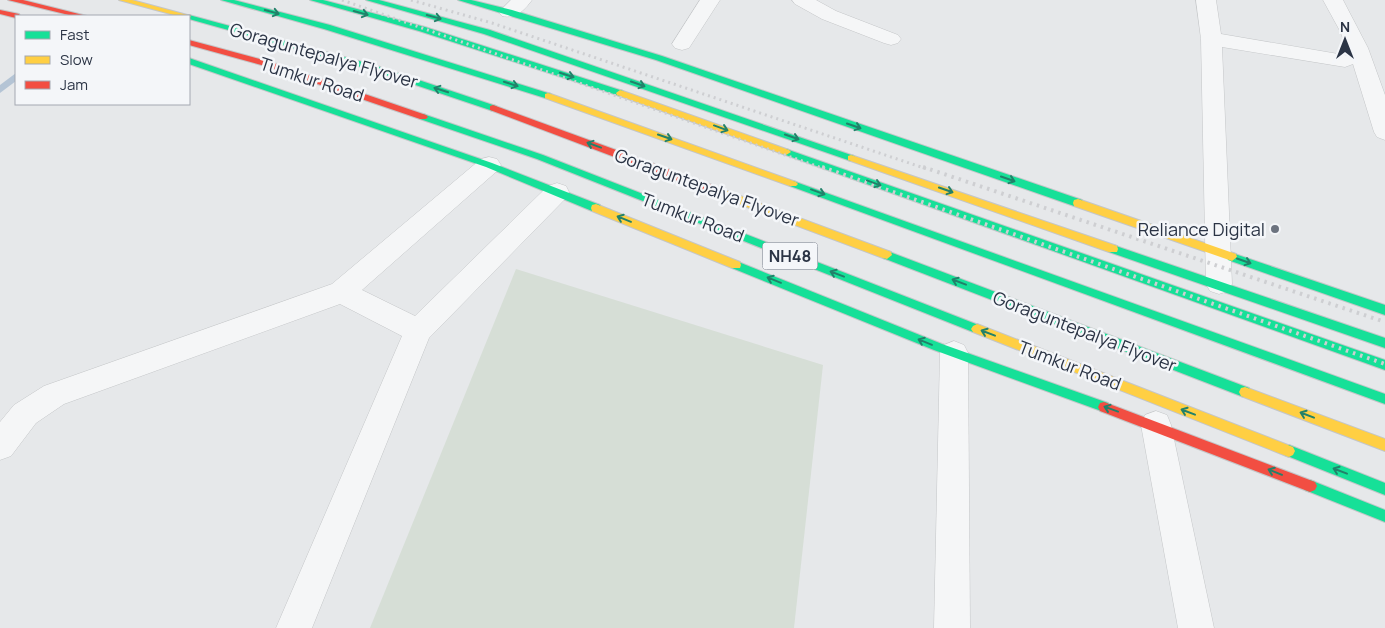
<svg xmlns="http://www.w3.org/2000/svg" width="1385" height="628" font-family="Manrope,sans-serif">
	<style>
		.green { fill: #d6ded6 }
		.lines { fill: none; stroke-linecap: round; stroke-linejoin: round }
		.stream { fill: #b4c4d5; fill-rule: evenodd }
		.street-casing { stroke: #c4c6c8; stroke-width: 1 }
		.fast-casing { stroke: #c4c6c8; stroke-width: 2 }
		.slow-casing { stroke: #c4c6c8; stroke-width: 2 }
		.jam-casing { stroke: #c4c6c8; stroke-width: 2 }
		.street { fill: #f5f6f7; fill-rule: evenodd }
		.fast { fill: #16e098; fill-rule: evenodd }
		.slow { fill: #ffcf43; fill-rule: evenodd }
		.jam { fill: #f24e42; fill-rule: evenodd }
		.rail-far1 { stroke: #cecfd2; stroke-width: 3; stroke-dasharray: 2 4; stroke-linecap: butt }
		.rail { stroke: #cecfd2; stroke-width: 4; stroke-dasharray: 2.5 5; stroke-linecap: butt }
		.oneway { stroke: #22816a }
		.poi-dot { fill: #6c737f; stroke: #f4f6f9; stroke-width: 2 }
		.labels { text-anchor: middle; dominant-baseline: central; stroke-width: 5; stroke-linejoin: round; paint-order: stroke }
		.shield { fill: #f4f6f9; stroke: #676e7b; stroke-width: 1 }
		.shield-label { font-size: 16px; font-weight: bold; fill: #2b3445 }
		.street-label { font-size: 18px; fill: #2b3445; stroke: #f4f6f9 }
		.poi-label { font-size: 18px; fill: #2b3445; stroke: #f4f6f9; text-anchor: end }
	</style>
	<rect width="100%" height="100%" fill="#e6e8ea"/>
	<!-- green -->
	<polygon class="green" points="516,269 823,365 794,628 370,628"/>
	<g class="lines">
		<!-- stream -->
		<polygon class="stream" points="16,73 16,81 0,93 0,85"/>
		<!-- street casing -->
		<g class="street-casing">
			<g id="street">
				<path d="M511 0H532C524 11 515 19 502 16L499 12Z"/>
				<polygon points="700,0 720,0 689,48 682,50 675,48 672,44"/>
				<polygon points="792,0 816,0 836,11 898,35 901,39 898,43 891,45 884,43 822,19 795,4"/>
				<polygon points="1196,0 1216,0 1221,34 1350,56 1340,31 1323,0 1343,0 1368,48 1385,95 1385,140 1377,137 1374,132 1353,64 1345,67 1222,47 1232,284 1228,291 1219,294 1210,291 1206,284 1201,39"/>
				<polygon points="489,157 497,159 501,165 497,171 362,290 415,316 548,186 557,183 566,186 569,192 566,198 429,338 312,628 276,628 402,336 340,304 64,404 36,423 11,456 0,460 0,422 14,405 44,386 332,284 481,159"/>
				<polygon points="954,341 964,345 968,353 970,628 934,628 940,353 944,345"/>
				<polygon points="1156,411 1167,415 1171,425 1214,628 1178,628 1141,425 1145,415"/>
			</g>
		</g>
		<!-- fast casing -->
		<g class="fast-casing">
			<g id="fast">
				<polygon points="221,0 234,0 330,25 551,94 552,96 551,98 545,98 324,29"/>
				<polygon points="310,0 323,0 425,27 623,91 624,93 620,96 617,95 419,31"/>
				<polygon points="366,0 379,0 490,30 854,156 856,158 851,161 848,160 484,34"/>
				<polygon points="458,0 471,0 512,10 662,56 1082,200 1083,203 1082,206 1074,206 656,60"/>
				<polygon points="189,15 374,65 496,106 498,108 493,111 490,110 368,69 189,19 189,16 185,16"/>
				<polygon points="189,58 492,163 600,205 601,208 600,211 592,211 486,167 189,64"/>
				<polygon points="423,114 543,155 981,326 983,329 981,332 973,332 537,159 420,119 420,115"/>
				<polygon points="786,149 1385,360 1385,370 783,154 781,152"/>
				<polygon points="793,181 1385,394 1385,404 790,186 788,184 790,182"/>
				<polygon points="1113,245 1385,338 1385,348 1109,252 1108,249 1109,246"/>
				<polygon points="887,251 1249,388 1251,392 1249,396 1245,397 1241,396 883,258 882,255 883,252"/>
				<polygon points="1232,253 1385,305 1385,315 1228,260 1227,257 1228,254"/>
				<polygon points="736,261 942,344 1108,403 1110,407 1108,411 1104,412 934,350 732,268 731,265"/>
				<polygon points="1289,445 1385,483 1385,495 1285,455 1283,451 1285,447"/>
				<polygon points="1310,480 1385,510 1385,522 1305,490 1303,486 1305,482"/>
			</g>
		</g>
		<!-- slow casing -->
		<g class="slow-casing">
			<g id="slow">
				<polygon points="119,0 132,0 191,16 189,18 189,16 178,16"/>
				<polygon points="620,90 789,150 791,152 786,155 783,154 617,95 616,93"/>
				<polygon points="548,93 796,182 798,184 796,186 790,186 545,98 545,94"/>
				<polygon points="851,155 1117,246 1118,249 1117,252 1109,252 848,160 848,156"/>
				<polygon points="719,188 891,252 892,255 887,259 883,258 715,195 714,192"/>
				<polygon points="1078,199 1236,254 1237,257 1232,261 1074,206 1073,203 1074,200"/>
				<polygon points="596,204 740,262 741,265 740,268 732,268 592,211 591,208 592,205"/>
				<polygon points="977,324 1293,447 1295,451 1293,455 1289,457 973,332 971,329 973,326"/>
				<polygon points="1245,387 1385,439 1385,451 1241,396 1239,392 1241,388"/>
			</g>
		</g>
		<!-- jam casing -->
		<g class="jam-casing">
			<g id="jam">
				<polygon points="8,0 23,0 87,16 73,16"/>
				<polygon points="0,10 19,14 20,16 16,16 16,18 0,14"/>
				<polygon points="189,40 271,62 426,115 428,117 426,119 420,119 265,66 189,45"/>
				<polygon points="493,105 723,189 724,192 719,196 715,195 490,110 490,106"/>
				<polygon points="1104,402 1315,482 1317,486 1315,490 1310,492 1100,411 1098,407 1100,403"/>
			</g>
		</g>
		<!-- street -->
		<use href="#street" class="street"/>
		<!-- fast -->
		<use href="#fast" class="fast"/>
		<!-- slow -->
		<use href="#slow" class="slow"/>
		<!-- jam -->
		<use href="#jam" class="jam"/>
		<!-- rail-far1 -->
		<g class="rail-far1">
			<polyline points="342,0 825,169"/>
			<polyline points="411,0 492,23 927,169"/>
		</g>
		<!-- rail -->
		<g class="rail">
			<polyline points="822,167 1385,364"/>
			<polyline points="923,167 1385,322"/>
		</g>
	</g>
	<!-- one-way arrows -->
	<defs><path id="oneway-shaft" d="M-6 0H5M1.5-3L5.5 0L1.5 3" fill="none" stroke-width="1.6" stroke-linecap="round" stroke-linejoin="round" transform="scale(1.25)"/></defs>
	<g class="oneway">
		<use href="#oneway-shaft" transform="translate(272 12) rotate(15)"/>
		<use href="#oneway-shaft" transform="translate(361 13) rotate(15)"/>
		<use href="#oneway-shaft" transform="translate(434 17) rotate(15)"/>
		<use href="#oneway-shaft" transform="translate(567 75) rotate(18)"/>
		<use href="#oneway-shaft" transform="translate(511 84) rotate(18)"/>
		<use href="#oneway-shaft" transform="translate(638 84) rotate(19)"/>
		<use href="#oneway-shaft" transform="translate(441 90) rotate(-162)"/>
		<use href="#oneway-shaft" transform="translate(854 126) rotate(19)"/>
		<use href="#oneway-shaft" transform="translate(721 128) rotate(20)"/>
		<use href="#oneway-shaft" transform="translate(665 137) rotate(19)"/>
		<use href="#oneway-shaft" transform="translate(792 137) rotate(19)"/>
		<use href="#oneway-shaft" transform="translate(594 145) rotate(-160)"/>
		<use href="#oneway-shaft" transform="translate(1008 179) rotate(19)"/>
		<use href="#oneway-shaft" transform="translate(874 183) rotate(20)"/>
		<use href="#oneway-shaft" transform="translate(946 190) rotate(19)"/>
		<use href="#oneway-shaft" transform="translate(818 192) rotate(20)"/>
		<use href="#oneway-shaft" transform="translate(624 219) rotate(-158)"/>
		<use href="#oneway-shaft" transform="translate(1244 261) rotate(19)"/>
		<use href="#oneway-shaft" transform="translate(837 274) rotate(-159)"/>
		<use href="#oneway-shaft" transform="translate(774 280) rotate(-158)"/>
		<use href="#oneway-shaft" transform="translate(959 282) rotate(-159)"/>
		<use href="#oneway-shaft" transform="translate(988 333) rotate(-159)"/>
		<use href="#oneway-shaft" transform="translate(925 342) rotate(-158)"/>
		<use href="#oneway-shaft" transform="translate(1111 409) rotate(-160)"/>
		<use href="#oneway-shaft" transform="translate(1188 412) rotate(-159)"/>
		<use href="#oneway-shaft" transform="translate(1307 415) rotate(-159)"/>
		<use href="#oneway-shaft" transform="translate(1340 471) rotate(-159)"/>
		<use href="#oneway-shaft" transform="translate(1275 472) rotate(-158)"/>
	</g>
	<!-- markers -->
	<circle class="poi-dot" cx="1275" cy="229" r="5"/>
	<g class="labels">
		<!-- shield labels -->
		<rect class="shield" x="762.5" y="242.5" width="55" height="27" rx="4"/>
		<g class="shield-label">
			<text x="790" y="256">NH48</text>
		</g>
		<!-- street labels -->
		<g class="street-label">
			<text transform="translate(324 55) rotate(16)">Goraguntepalya Flyover</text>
			<text transform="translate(312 79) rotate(18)">Tumkur Road</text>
			<text transform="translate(707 187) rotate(20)">Goraguntepalya Flyover</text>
			<text transform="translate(693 217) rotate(21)">Tumkur Road</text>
			<text transform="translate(1085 331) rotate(21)">Goraguntepalya Flyover</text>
			<text transform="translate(1070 365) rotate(21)">Tumkur Road</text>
		</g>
		<!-- poi labels -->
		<g class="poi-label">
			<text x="1265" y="229">Reliance Digital</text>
		</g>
	</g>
	<!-- legend -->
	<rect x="15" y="15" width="175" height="90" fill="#f4f6f9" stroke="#a4a8b1"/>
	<rect x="25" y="31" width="25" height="8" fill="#16e098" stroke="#a4a8b1"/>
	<text x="60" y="40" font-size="15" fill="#2b3445">Fast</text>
	<rect x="25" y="56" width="25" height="8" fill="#ffcf43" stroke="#a4a8b1"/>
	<text x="60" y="65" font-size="15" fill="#2b3445">Slow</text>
	<rect x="25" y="81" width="25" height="8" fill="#f24e42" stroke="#a4a8b1"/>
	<text x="60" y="90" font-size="15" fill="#2b3445">Jam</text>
	<!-- north arrow -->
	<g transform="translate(1345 40)" stroke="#f4f6f9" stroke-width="4" paint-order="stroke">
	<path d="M0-4L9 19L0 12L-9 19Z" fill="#2b3445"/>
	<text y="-8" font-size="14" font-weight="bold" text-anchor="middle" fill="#2b3445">N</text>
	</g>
</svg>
